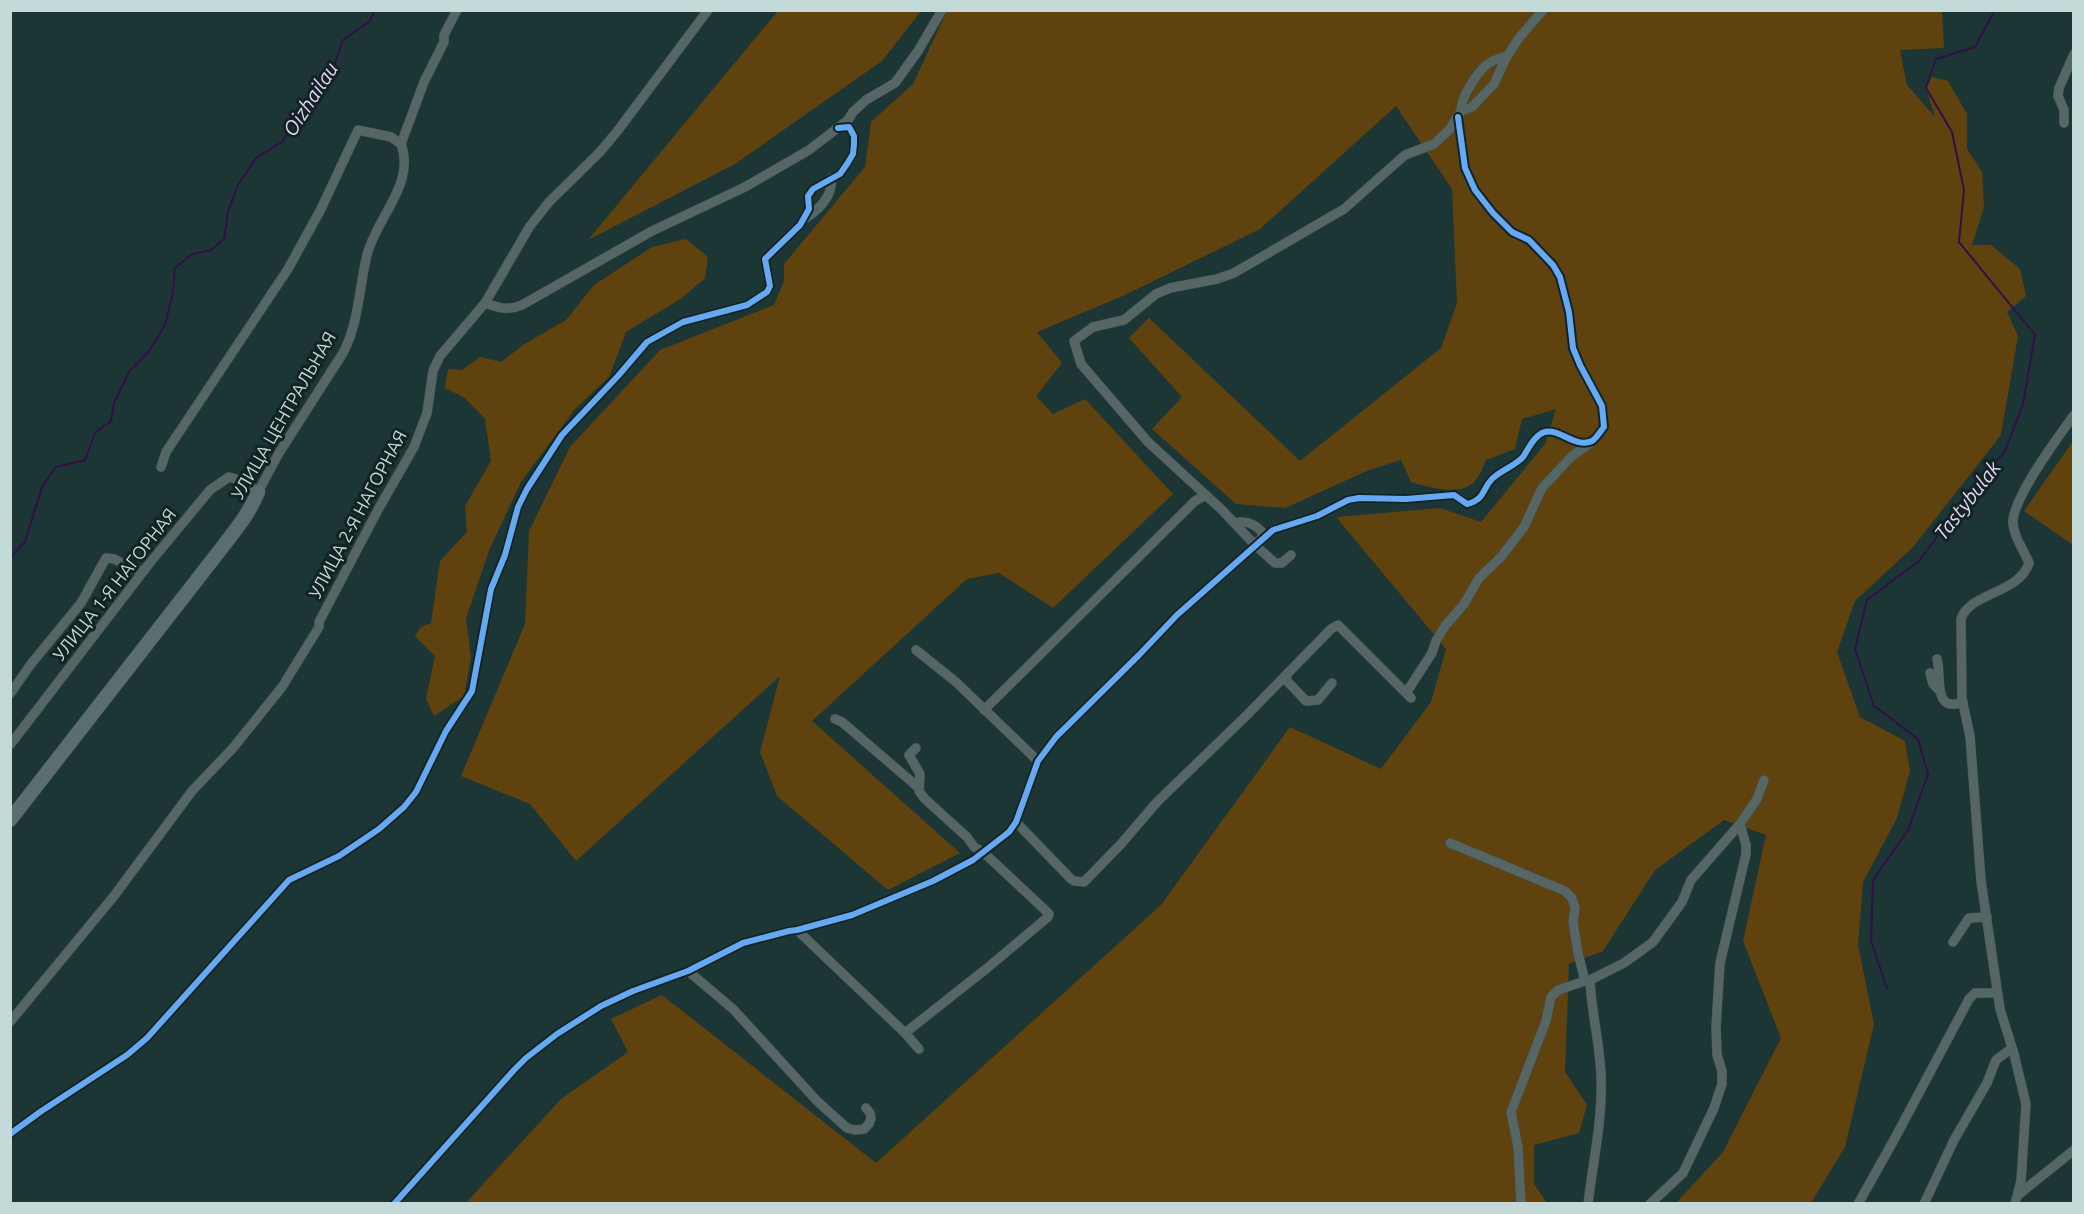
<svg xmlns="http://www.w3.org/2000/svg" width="2084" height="1214" font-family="Ubuntu,sans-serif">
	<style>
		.green { fill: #60420e }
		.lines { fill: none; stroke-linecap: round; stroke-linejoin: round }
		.stream { stroke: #320f48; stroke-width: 2 }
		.street-casing { stroke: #3e5251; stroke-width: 10 }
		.secondary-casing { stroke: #3e5251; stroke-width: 15 }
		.street { stroke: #556665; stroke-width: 9 }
		.secondary { stroke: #5b6d6f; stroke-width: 14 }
		.cycleway-casing { stroke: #112423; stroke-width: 10 }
		.cycleway { stroke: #66a8f1; stroke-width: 6 }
		.labels { text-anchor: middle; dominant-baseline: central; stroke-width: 6; stroke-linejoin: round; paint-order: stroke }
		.street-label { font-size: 18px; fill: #c3dad8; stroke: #112423 }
		.water-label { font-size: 20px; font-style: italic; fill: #e9d3f9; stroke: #112423 }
	</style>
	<rect width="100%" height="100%" fill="#1c3635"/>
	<!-- green -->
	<g class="green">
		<polygon points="778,11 921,11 882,61 735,164 588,240"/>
		<path d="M947 11H1942L1944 48 1900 50 1907 85 1935 117 1926 88 1932 77 1948 81 1967 114V149L1982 172 1984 207 1972 245H1991L2020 269 2026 296 2007 312 2018 336 2001 435 1913 547 1855 601 1837 652 1860 717 1905 741 1910 771 1897 818 1863 882 1858 945 1874 1024 1845 1147 1811 1203H1676L1723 1152 1781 1038 1743 941 1766 835 1724 820 1655 870 1603 951 1569 964 1565 1072 1587 1105 1579 1133 1534 1145V1184L1547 1203H466L561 1099 628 1052 611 1019 662 995 876 1163 1161 905 1290 727 1381 769 1431 702 1446 649 1336 517 1440 508 1481 522 1545 444 1556 409 1522 419 1515 449 1486 460C1483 466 1480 476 1475 481 1462 497 1428 487 1411 482L1401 460 1369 470 1285 508 1236 504 1152 429 1182 397 1129 338 1149 318 1300 461 1441 348 1457 303 1452 189 1396 106 1260 229 1125 295 1037 332 1062 363 1036 396 1053 414 1085 399 1173 494 1053 608 999 573 967 579 812 721 960 853 888 890 777 796 760 752 780 676 576 861 530 804 461 776 525 624 529 531 570 447 660 350 774 305 784 281V264L865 167 871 122 913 84Z"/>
		<polygon points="686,239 708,257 705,278 682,298 626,332 609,377 575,409 521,482 490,548 466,618 471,658 464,696 434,716 426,699 435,656 415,636 421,627 431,623 440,561 467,532 465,506 491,461 485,419 465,398 445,388 448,369 462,370 480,357 501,362 526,343 566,320 594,285 652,247"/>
		<polygon points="2073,441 2073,545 2024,511"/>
	</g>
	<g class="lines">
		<!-- stream -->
		<g class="stream">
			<polyline points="10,558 25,542 42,487 56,467 85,460 95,433 111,421 114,403 129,372 149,351 165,325 173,292 175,268 192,254 211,250 224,239 228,212 238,185 257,157 282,142 305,100 331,74 343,40 369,22 375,10"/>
			<polyline points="1887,988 1871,941 1873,880 1908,830 1928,774 1918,739 1874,706 1855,649 1867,600 1919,561 1965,498 2005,451 2023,404 2035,335 1959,242 1964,190 1952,132 1926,88 1936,59 1975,47 1995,10"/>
		</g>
		<!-- street casing -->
		<g class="street-casing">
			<g id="street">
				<path d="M1461 111C1460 99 1476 75 1484 67 1490 61 1499 58 1507 56"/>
				<polyline points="2064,123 2064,110 2058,96 2059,88 2074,54"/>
				<polyline points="401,144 424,82 444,42 444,35 457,10"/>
				<path d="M804 219C818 211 834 195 831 178"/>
				<path d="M485 303C499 308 508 311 522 305L652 231 745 187 809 150 848 120 853 112 866 100 895 83 918 51 942 10"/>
				<path d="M1235 523C1247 520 1255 524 1263 533L1261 540 1258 541"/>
				<polyline points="1291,555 1282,563 1275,563 1256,546 1222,510 1148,442 1081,364 1074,341 1093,327 1124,320 1156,294 1170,288 1217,279 1234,273 1344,209 1405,155 1434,144 1449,130 1461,111 1472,107 1494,84 1506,58 1519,38 1543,10"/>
				<polyline points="916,650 956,682 1038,761"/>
				<path d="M1937 659C1942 676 1932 714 1963 702"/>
				<polyline points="1930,673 1933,684 1940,691"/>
				<polyline points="1286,675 1287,681 1306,701 1318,700 1332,683"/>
				<polyline points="1406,693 1432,653 1436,641 1445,626 1464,604 1479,578 1501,557 1524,527 1542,488 1572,456 1589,444"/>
				<polyline points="10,694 31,664 81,603 106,558 114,559 142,572"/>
				<polyline points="984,710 1195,501 1206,495"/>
				<polyline points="835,719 842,722 919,788"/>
				<path d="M10 745 152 560 210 490 229 477 243 481 258 492 279 453 343 353C359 323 359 287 367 255 376 218 416 184 401 144L391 137 358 130 321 209 288 269 166 452 161 467"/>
				<polyline points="1016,822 1070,878 1074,881 1084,882 1121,844 1157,802 1247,715 1331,629 1338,625 1411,698"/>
				<polyline points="1740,824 1757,799 1764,780"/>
				<path d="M1450 843 1565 891 1572 898 1575 908 1573 922 1578 953 1585 981 1590 980C1591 1011 1600 1043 1601 1076 1603 1118 1593 1161 1588 1204"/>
				<polyline points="797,930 905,1033 986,969 1048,917 1049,914 1044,909 983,852 974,847 967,837 925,799 919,791 920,774 909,755 916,748"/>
				<polyline points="1953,942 1969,918 1987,917"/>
				<polyline points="688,971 733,1009 817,1101 847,1128 855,1130 864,1129 869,1124 871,1118 870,1113 866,1108"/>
				<polyline points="1590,980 1624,963 1653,942 1682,902 1691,880 1740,824 1746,845 1746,854 1720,963 1716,1027 1717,1055 1722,1071 1722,1084 1714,1108 1683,1173 1650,1204"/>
				<polyline points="10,1022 114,896 192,791 233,748 282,687 319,627 319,622 379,508 414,447 427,413 433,371 440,356 485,303 530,226 549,202 600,152 619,129 708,10"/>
				<polyline points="905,1033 919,1049"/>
				<polyline points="10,1134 40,1112 127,1055 147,1038 289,880 339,856 379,829 404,807 416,792 446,731 472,691 491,589 505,555 518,507 527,489 562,435 618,376 647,342 683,322 747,305 767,292 770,286 765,259 800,225 809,209 808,196 813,189 840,174 847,164 853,154 854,144 854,136 849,127 838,128"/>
				<polyline points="2018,1195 2074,1150"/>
				<path d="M394 1204 514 1070 526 1058 557 1034 601 1006 633 991 688 971 743 943 789 931 797 930 852 915 933 881 973 860 1009 832 1016 822 1038 761 1056 737 1139 655 1177 615 1273 530 1317 516 1348 500 1359 498 1406 499 1454 495 1467 504C1485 500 1482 489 1492 479 1501 470 1515 466 1523 457 1528 450 1531 441 1539 435 1555 422 1574 450 1592 441 1596 439 1600 432 1604 427L1602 406 1580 365 1573 348 1569 312 1560 277 1553 265 1529 240 1512 232 1493 213 1475 190 1465 168 1458 117"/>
				<polyline points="1521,1204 1518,1147 1511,1112 1546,1021 1551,997 1558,990 1585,981"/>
				<polyline points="1858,1204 1895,1138 1969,999 1975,993 1997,993"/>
				<polyline points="1924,1204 1954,1140 1987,1083 1996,1060 2012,1048"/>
				<path d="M2015 1204 2021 1181 2026 1104 2014 1054 2000 1009 1981 881 1970 736 1962 699 1961 619C1970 592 2019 594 2029 563 2024 550 2014 538 2013 524 2011 500 2058 437 2074 415"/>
			</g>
		</g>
		<!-- secondary casing -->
		<g class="secondary-casing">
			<path id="secondary" d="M10 820 224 545C237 528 250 512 258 492"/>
		</g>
		<!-- street -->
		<use href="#street" class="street"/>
		<!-- secondary -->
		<use href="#secondary" class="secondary"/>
		<!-- cycleway casing -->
		<g class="cycleway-casing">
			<g id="cycleway">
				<polyline points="10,1134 40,1112 127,1055 147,1038 289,880 339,856 379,829 404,807 416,792 446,731 472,691 491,589 505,555 518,507 527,489 562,435 618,376 647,342 683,322 747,305 767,292 770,286 765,259 800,225 809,209 808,196 813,189 840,174 847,164 853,154 854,144 854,136 849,127 838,128"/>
				<path d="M394 1204 514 1070 526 1058 557 1034 601 1006 633 991 688 971 743 943 789 931 797 930 852 915 933 881 973 860 1009 832 1016 822 1038 761 1056 737 1139 655 1177 615 1273 530 1317 516 1348 500 1359 498 1406 499 1454 495 1467 504C1485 500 1482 489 1492 479 1501 470 1515 466 1523 457 1528 450 1531 441 1539 435 1555 422 1574 450 1592 441 1596 439 1600 432 1604 427L1602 406 1580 365 1573 348 1569 312 1560 277 1553 265 1529 240 1512 232 1493 213 1475 190 1465 168 1458 117"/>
			</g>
		</g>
		<!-- cycleway -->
		<use href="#cycleway" class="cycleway"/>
	</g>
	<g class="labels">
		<!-- street labels -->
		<g class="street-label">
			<text transform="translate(283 415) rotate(-60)">УЛИЦА ЦЕНТРАЛЬНАЯ</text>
			<text transform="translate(357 514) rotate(-62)">УЛИЦА 2-Я НАГОРНАЯ</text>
			<text transform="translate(114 584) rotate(-52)">УЛИЦА 1-Я НАГОРНАЯ</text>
		</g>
		<!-- water labels -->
		<g class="water-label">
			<text transform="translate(310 99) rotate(-57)">Oizhailau</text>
			<text transform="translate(1967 500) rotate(-52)">Tastybulak</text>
		</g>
	</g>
	<!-- border -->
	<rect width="2084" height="1214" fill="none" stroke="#c3dad8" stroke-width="24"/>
</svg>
